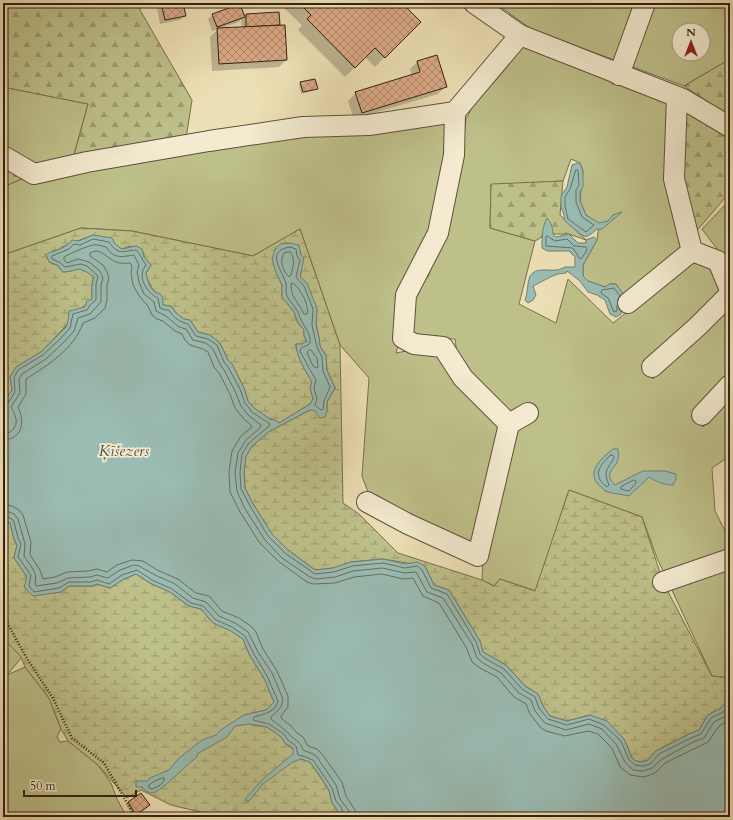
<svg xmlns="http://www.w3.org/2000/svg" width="733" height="820" font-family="Cardo,serif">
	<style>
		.green { fill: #bec08a; stroke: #78704e; fill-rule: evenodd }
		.forest { fill: url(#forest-firs); stroke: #78704e }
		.wetland { fill: url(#wetland-marsh); stroke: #78704e }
		.water { fill: #9abcb3; stroke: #707e73 }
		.shadow { fill: #0003; fill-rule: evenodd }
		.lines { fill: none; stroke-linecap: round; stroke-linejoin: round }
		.shore { stroke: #666e62; stroke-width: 1 }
		.building { fill: url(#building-cross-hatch); stroke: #312112 }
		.minor-casing { stroke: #60503b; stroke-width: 22 }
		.path { stroke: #312112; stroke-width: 2.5; stroke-dasharray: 1 2; stroke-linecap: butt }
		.minor { stroke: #f3eacf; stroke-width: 20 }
		.labels { text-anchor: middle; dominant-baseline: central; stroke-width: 3.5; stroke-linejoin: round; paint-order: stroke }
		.water-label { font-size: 15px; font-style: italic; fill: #505042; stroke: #f3eacf }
	</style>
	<defs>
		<pattern id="forest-firs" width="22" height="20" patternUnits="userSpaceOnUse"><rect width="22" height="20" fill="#bec08a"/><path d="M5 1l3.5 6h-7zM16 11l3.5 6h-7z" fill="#9b9c6f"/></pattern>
		<pattern id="wetland-marsh" width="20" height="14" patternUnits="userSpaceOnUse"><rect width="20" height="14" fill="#bec08a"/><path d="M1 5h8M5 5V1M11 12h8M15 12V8" fill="none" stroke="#9b9c6f"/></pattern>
		<pattern id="building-cross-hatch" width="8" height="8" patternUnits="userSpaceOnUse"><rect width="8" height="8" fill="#dba986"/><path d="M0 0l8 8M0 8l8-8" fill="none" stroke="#b2896c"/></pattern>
	</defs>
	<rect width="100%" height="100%" fill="#eddfb5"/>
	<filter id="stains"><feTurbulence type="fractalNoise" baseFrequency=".005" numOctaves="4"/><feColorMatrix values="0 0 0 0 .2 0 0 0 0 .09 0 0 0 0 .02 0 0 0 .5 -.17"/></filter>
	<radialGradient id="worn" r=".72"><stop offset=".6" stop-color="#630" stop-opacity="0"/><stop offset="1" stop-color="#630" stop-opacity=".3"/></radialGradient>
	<!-- green -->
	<g class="green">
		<path d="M495 3H730V59L684 86 531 29ZM679 30H703V54H679Z"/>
		<polygon points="521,43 668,100 689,249 627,300 616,284 610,284 605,287 588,281 583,276 583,265 597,240 599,224 586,215 580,201 583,171 580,163 571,159 563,181 491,185 490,228 535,241 519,304 556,323 568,279 613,323 694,259 712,266 723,291 641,366 653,379 730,307 730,378 693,417 703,427 730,398 730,456 712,468 715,511 730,541 730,678 712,676 657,558 642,517 569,490 536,591 500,579 494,586 482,580 483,559 508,416 458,361 455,339 425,339 411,332 413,296 429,275 462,151 466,119 475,102"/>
		<polygon points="3,87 88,104 71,166 450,117 449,157 396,353 416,349 441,352 504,427 477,547 369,495 362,476 369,378 340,345 300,229 253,256 132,231 81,228 3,255 3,187 33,174 3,156"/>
		<polygon points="730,200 730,266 702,229"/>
		<path d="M3 642C11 642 17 651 22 657L7 675 25 667 49 698 61 729 57 737 60 742 68 741 98 765 111 783 117 799 127 817H3Z"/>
	</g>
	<!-- forest -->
	<g class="forest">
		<polygon points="3,3 140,3 140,10 192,100 185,145 71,166 88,104 3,87"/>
		<polygon points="730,59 730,117 684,86"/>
		<polygon points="683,108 730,134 730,192 693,235 687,201 682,158"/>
		<polygon points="3,156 24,178 3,187"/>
		<polygon points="563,181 560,215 586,240 569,234 553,234 547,219 542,237 535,241 490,228 491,184"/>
	</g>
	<!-- wetland -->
	<g class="wetland">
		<path d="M81 228 132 231 253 256 300 229 340 345 343 503 359 514 398 553 482 580 494 586 500 579 535 591 569 490 642 517 663 582 712 676 730 678V699L721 708 708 715 699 730 689 734 656 751 648 760 642 762 636 761 632 758 624 739 590 715 567 721 550 716 543 706 538 694 525 686 506 665 483 652 480 641 449 590 434 585 425 566 383 559 351 562 333 568 315 570 288 550 272 534 252 502 245 488 244 473 246 456 252 446 270 431 310 410 314 409 318 414 327 410V402L335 388 327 370 326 356 320 346 319 338 316 324 317 309 300 277 301 270H275L282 285V297L294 312 298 323 304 330V336L307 341 302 344H296C297 358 305 370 312 382L310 387 313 399 310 404 279 423 275 420 270 419 254 408 248 401 244 388 232 364 228 360 220 343 210 335 198 332 190 320 184 319 175 312 173 308 170 306 163 305 152 288 147 278 146 273 151 265 144 257 142 249 130 246 122 249 93 235 62 247 58 250 53 251 49 262 57 265 63 272C81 271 77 263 94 277L92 284V299C82 309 72 312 66 326L41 352 16 367 10 377 12 390 3 404V255Z"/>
		<polygon points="3,519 10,522 14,539 17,545 14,558 27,577 49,593 61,592 69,586 92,586 97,584 110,588 124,579 136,574 150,583 170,592 189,606 201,609 213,623 231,631 243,639 250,656 264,678 274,702 266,710 244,715 249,724 267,727 281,737 285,743 310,762 329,790 332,803 342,817 221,817 171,805 141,790 127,798 98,765 68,741 61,729 49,698 25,667 21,657 7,642 3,632"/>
	</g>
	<!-- water -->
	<g class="water">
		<polygon points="578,163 580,163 583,171 583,187 580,191 580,201 586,215 599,223 608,221 613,215 622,212 602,229 597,229 591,234 586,237 580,234 564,220 564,215 561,207 561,196 567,187 572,165"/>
		<path d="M547 218C551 222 553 229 553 234L556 237 569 234 578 243H586V240L594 237 597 240 583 265V276L588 281 605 287 610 284H616L624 295 621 306V314L616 317 610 314 605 300 597 295 588 292 580 281 567 271 566 273C554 273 544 281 533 286L536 295 533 300 528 303 525 300C528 293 527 283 530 276 536 267 548 271 556 270 560 270 562 268 565 267 568 267 572 267 575 267V257L569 251H547L542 248C542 237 542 227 547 218Z"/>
		<path d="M93 235 112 238 115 244 122 249 136 246 142 249 144 257 151 265 146 273C147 279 150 289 156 293 159 295 159 292 162 296 163 298 163 303 163 305L170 306 173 308 175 312 184 319 190 320 198 332 210 335 220 343 228 360 232 364 244 388 248 401 254 408 270 419 275 420 279 423 310 404 313 399 310 387 312 382C305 370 297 358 296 344H302L307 341 304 336V330L298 323 294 312 282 297V285L275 270 272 259 275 250 280 244 290 243 299 245 301 255 304 258 300 277 307 283 317 309 316 324 319 338 320 346 326 356 327 370 335 388 327 402V410L325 417 320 418 314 410H310L270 431 252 446 246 456 244 473 245 488 252 502 272 534 288 550 315 570 333 568 351 562 383 559 405 564 417 562 425 566 434 585 449 590 480 641 483 652 506 665 525 686 538 694 543 706 550 716 567 721 590 715 607 721 624 739 632 758 636 761 642 762 648 760 656 751 689 734 699 730 708 715 721 708 730 699V817H342L332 803 329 790 318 773 310 762 301 759 293 762 263 784 249 801H246V798L263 779 293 754V748L285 743 281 737 267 727 249 724 235 726 227 737 197 754V757C188 763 160 793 152 793 148 793 144 790 142 787H136V781H147L150 778 169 770 178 759 202 740 216 735 222 729 244 715 266 710 274 702 264 678 250 656 243 639 231 631 213 623 201 609 189 606 170 592 150 583 136 574 124 579 110 588 97 584 92 586H69L61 592 33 596 24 587 27 577 14 558 17 545 14 539 10 523 3 519V425H6L7 419 3 414V404L12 390 10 377 16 367 41 352 66 327 68 321 69 311 85 307 87 301 92 299V284L94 277C76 264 81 271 63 272L57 265 49 262 46 255 48 253C58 250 66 248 72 240L79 241Z"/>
		<path d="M613 449H618C618 452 619 456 618 459 616 470 602 472 615 485L643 471H665L676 474V479L673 485C664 485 657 482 649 477L629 496C622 494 612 494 605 491 603 489 600 486 598 484 586 471 603 457 613 449Z"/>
	</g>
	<!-- shadow -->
	<g class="shadow">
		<polygon points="156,3 182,3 185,15 180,20 160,24"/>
		<polygon points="290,3 400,3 419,22 375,67 365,57 345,77 298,30 302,25 284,8"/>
		<path d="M278 13 279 24 277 26 286 60 279 67 212 71 210 37 218 29 212 31 208 19 213 15 244 17 246 15ZM241 19 242 28 219 29 239 22Z"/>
		<polygon points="436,56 446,86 438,94 354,119 348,101 356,93 412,76 410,69 417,62"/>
		<polygon points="301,83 316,88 314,90 301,94 299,85"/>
		<polygon points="141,795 146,807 134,816 126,805"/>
	</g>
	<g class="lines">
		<!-- shore -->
		<g class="shore">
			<polygon points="576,170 578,170 579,185 576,190 576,202 582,217 594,225 586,232 568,219 565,206 565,197 570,189"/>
			<polygon points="547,236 555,241 567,239 574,246 586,247 587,250 582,258 580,259 573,248 546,246 546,237"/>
			<path d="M290 247 296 249 297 256 300 260 296 277 304 286 313 309 312 325 315 339 317 347 322 357 323 371 330 387 324 401 323 409 321 410 315 405 317 399 314 388 316 380 309 368 300 351 301 348 308 345 310 343C311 333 305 328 301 320 299 317 299 312 296 309 294 305 289 301 287 296 285 293 287 288 286 284 283 271 264 251 290 247Z"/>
			<path d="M290 252C296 259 293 266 291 275L289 277C283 271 279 261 284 253Z"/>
			<path d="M292 283C300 286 310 307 307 314H304C299 302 291 299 291 285Z"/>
			<polyline points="617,305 617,311 614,312 608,298 602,294 601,292 602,290 614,288 620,296"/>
			<polygon points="311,350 317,358 318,367 316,368 313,366 307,353 308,351"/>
			<path d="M3 404 8 403 15 392 14 378 18 370 43 355 60 339 70 328 73 314 87 310 90 305 96 300V284L98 277 96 274 87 266 81 264 65 267 59 262 52 259V256L69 249 74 244 80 245 93 239 109 242C119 256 121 251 136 250 139 252 143 261 146 265 145 267 143 269 143 271 139 281 150 295 158 298L160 308 165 310H169C173 318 180 322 188 324L196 336 208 339 217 345 224 362 228 367 240 389 245 403 252 412 270 424 269 426 249 443 242 454 240 473 241 489 249 504 268 536 285 553 315 574 334 572 352 566 383 563 405 568 417 566 422 570 431 588 447 594 476 642 480 654 486 659 504 669 522 689 535 697 539 708 548 719 567 725 589 719 604 725 621 741 629 760 635 765 643 766 650 764 659 754 691 738 701 734 711 718 723 712 730 704"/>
			<path d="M3 434 10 432C20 425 16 416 11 407L20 393 19 379 22 374 46 359 63 343 74 331 78 318 90 314 101 302V285L103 278 100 271 89 262 82 260 78 259 67 263 64 260V257C71 253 85 247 93 245 97 244 102 246 106 247 115 259 120 257 134 255L139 265 137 272 139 282 144 294 154 302 156 311 166 316 179 327 186 329 193 340 206 343 213 349 220 364 224 370 235 391 241 406 248 415 261 425 260 428 246 440 238 453 235 473 237 491 244 507 265 540 282 558 310 577 316 579 335 577 353 571 382 568 405 573 416 572 427 592 443 598 472 644 477 658 483 663 501 673 519 693 531 700 535 711 545 723 566 730 589 724 602 729 616 744 625 762 633 770 643 771 652 768 662 759 693 742 704 738 714 722 726 716 730 711"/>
			<path d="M3 440C23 439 25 422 18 407L26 394V379C48 365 74 349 83 323L95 318 105 308 107 300V285L109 278 107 272 103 265 90 256V253C101 247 106 258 116 262 121 264 125 263 130 263L132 266 131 273 133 285 140 297 148 306 152 315 157 319 163 321 175 331 182 334 185 340 190 345 203 349 208 352 214 367 219 373 230 394 235 408 244 419 251 425V428L241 436 232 451 229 472 230 492 239 510 259 542 278 561 307 582 313 584 335 583 354 577 382 574 403 579 413 578 423 596 439 603 466 647 472 662 480 668 497 677 514 697 526 704 530 714 541 728 546 731 565 736 588 731 598 734 612 748 620 767 630 775 644 777 655 773 665 763 708 742 719 726 730 720"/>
			<path d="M611 455 614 456V458C607 470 603 471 609 485L607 487C592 476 599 465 611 455Z"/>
			<polygon points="634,480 636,481 636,483 629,491 621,489 621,487"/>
			<polyline points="3,504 12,506 19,510 23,515 31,542 30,555 40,570 43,579 55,577 67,572 88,571 97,569 107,572 117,565 132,560 143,561 157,570 178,579 196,593 209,596 222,611 239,618 252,627 256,632 263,649 277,671 288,696 288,707 281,716 281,718 291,726 296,732 303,737 308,746 317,749 322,754 342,782 346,796 355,810 356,817"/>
			<path d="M3 510 14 514 18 519 25 544 24 556C30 566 38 571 35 584L36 586 57 583 68 578 90 577 97 575 108 578 120 570 134 565 139 566 155 575 175 584 193 598 206 602 219 616 235 623 248 632 258 652 272 673 283 699 281 707 271 717V719C278 725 285 729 291 736 297 742 300 741 303 750L313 754 317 757 336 785 340 799 349 811 350 817"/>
			<path d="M3 515 12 519 14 522 18 538 21 544 18 557 31 575 29 586 34 592 59 588 69 582H91L97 580 109 584 122 575 137 570 152 580 172 589 191 603 203 606 216 620 232 627 245 636 254 654 267 676 278 701C276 712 264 714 254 717L253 720 269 724 284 734 288 740 296 746 298 755 303 756 313 760 332 788 336 801 341 807 345 817"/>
			<polygon points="162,778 164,778 164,781 159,786 152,789 149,788 149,785 153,782"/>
		</g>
	</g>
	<!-- building -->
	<g class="building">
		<polygon points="161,3 183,3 186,16 165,20"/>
		<polygon points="299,3 402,3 421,22 385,58 375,48 355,68 307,19 311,15"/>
		<polygon points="240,4 245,17 217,27 212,14"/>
		<polygon points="279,12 280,25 246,27 246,14"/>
		<polygon points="285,25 287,60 219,64 217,28"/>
		<polygon points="437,55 447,87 362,113 355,92 420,72 417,61"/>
		<polygon points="315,79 318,89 303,92 300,82"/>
		<polygon points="141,793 150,805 136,815 128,802"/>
	</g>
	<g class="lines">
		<!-- minor casing -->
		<g class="minor-casing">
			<g id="minor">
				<polyline points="474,3 520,35 683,99 730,127"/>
				<polyline points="619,75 645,3"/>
				<polyline points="3,156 34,174 87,162 209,141 303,127 369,125 455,112"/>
				<polyline points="692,251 718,261 730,290"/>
				<polyline points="628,303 692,251 674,179 677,97"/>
				<polyline points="652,367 697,327 730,294"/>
				<polyline points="702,415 730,385"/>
				<polyline points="509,424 528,413"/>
				<polyline points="367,502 408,524 478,556 509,424 463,378 443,347 414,344 403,338 406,295 438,233 454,155 455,112 520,35"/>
				<polyline points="663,582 730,559"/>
			</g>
		</g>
		<!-- path -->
		<polyline class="path" points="3,615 26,657 53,698 72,738 104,763 135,817"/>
		<!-- minor -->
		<use href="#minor" class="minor"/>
	</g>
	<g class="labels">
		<!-- water labels -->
		<g class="water-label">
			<text x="124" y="451">Ķīšezers</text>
		</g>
	</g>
	<!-- margin -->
	<rect width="733" height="820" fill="none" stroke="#eddfb5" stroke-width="16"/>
	<rect x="4" y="4" width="725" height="812" fill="none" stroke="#312112" stroke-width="2"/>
	<rect x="8" y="8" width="717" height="804" fill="none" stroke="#312112"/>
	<!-- north arrow -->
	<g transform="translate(691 42)"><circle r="19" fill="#f3eacf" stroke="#a59a83"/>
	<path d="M0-3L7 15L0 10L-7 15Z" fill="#8f2418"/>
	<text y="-6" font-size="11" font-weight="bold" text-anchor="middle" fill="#312112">N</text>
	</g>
	<!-- scale -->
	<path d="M24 790v6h112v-6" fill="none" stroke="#312112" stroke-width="2"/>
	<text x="30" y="790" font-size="12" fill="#312112" stroke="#f3eacf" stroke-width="3" paint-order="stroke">50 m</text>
	<rect width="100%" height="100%" filter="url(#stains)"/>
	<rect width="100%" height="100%" fill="url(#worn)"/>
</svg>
